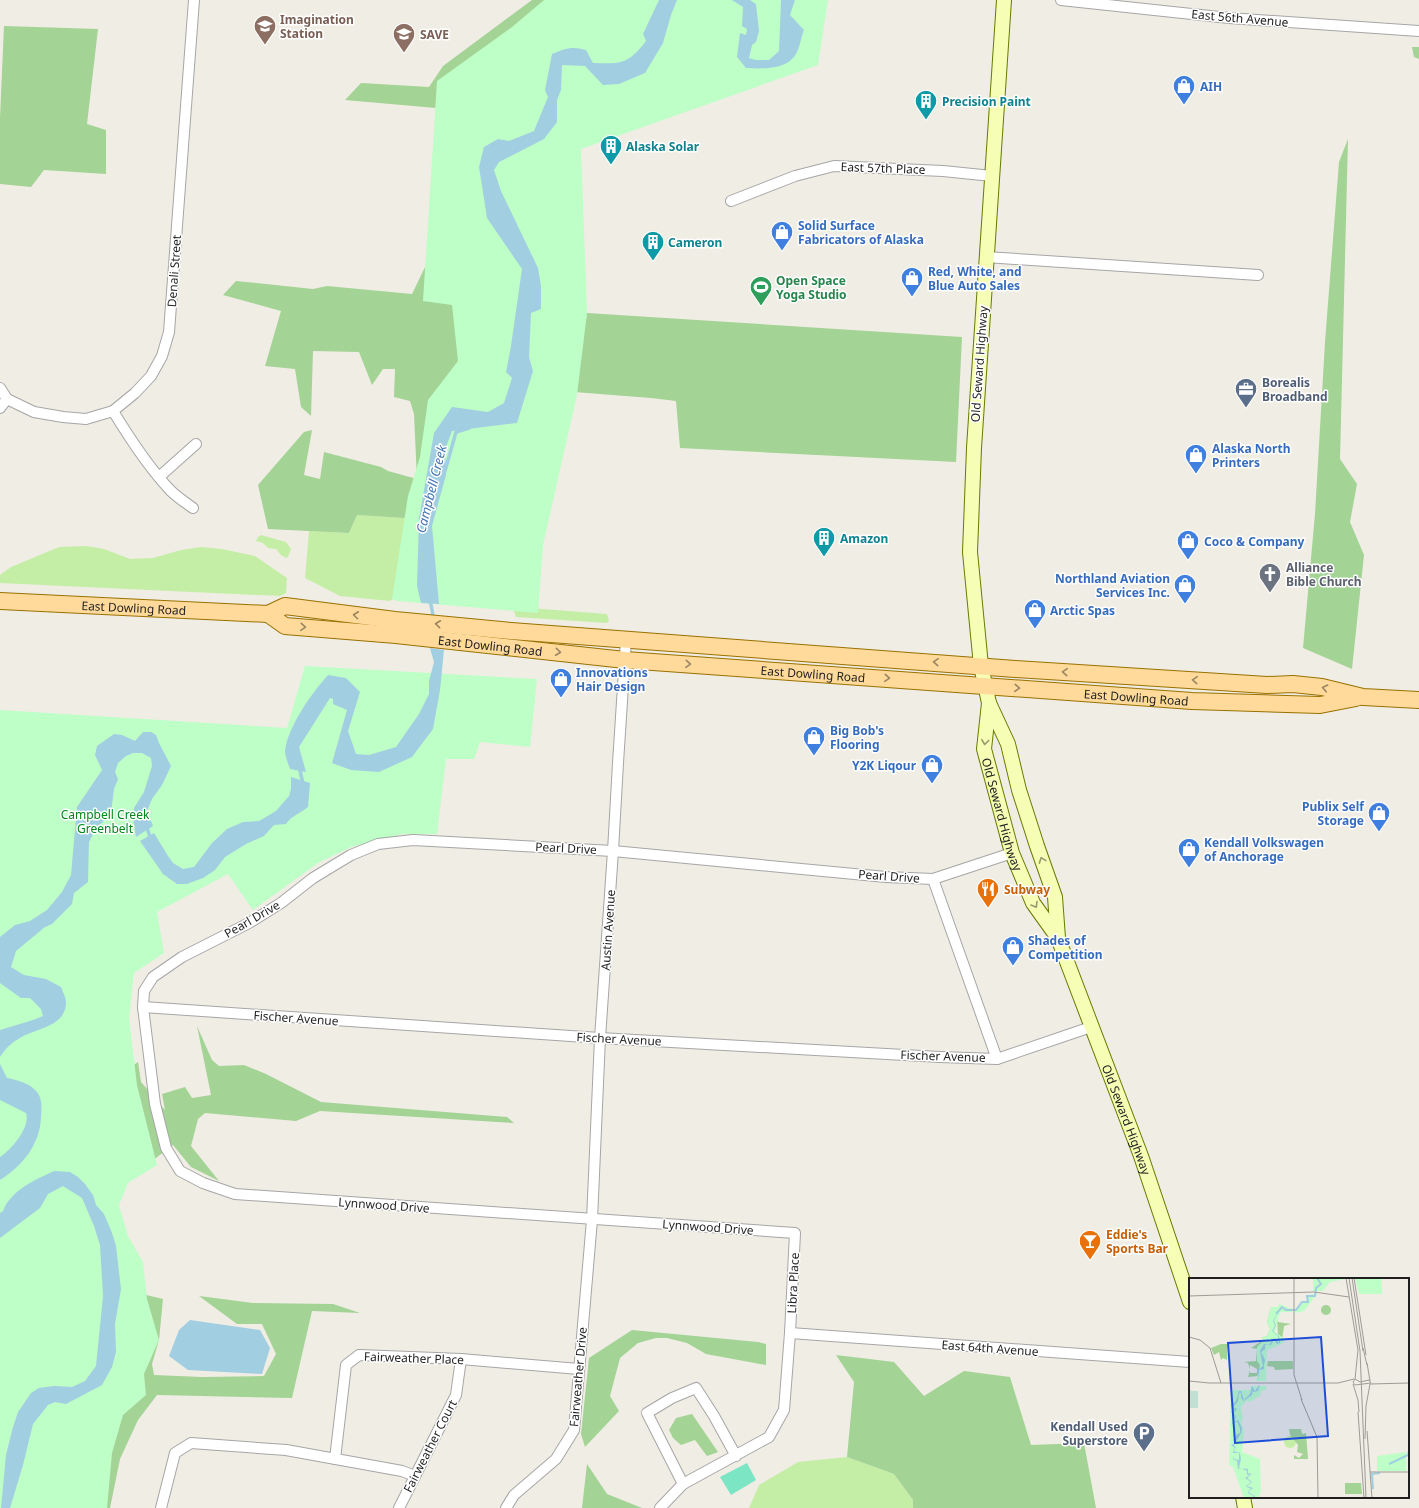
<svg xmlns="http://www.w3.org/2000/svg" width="1419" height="1508" font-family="'Noto Sans',sans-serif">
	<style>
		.grass { fill: #c4eea6 }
		.forest { fill: #a3d395 }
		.park { fill: #befec7 }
		.pitch { fill: #7ce5c4 }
		.water { fill: #a1cee1 }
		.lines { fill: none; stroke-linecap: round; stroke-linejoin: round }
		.stream { stroke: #a1cee1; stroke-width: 3.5 }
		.minor-casing { stroke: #a6a6a6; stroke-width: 12 }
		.secondary-casing { stroke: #657b00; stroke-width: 16 }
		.primary-casing { stroke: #997100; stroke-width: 18 }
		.minor { stroke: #fff; stroke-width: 10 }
		.secondary { stroke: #f5feb4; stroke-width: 14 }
		.primary { stroke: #ffda9a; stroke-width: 16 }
		.oneway { stroke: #9a8663 }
		.oneway2 { stroke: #959a71 }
		.labels { text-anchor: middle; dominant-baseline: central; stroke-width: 3; stroke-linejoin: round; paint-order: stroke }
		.street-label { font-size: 12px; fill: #1f1f1f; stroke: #fff }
		.education-label { font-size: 12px; font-weight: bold; fill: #785e54; stroke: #fff; text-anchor: start }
		.shop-label { font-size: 12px; font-weight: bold; fill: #366cbe; stroke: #fff; text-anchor: start }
		.culture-label { font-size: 12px; font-weight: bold; fill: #0d838f; stroke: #fff; text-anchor: start }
		.leisure-label { font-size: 12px; font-weight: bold; fill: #27864d; stroke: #fff; text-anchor: start }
		.service-label { font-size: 12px; font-weight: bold; fill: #4e5e75; stroke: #fff; text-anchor: start }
		.worship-label { font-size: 12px; font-weight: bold; fill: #5b616d; stroke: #fff; text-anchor: start }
		.park-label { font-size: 12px; fill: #038617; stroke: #fff }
		.food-label { font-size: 12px; font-weight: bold; fill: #c56008; stroke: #fff; text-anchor: start }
		.water-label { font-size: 13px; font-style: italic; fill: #4375b6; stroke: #fff }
		.inset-river { fill: none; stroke: #a1cee1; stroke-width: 2 }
		.inset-road { fill: none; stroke: #9c9b95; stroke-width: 1 }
		.view { fill: #1d4ed8; fill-opacity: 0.15; stroke: #1d4ed8; stroke-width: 2 }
		.inset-edge { fill: none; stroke: #1f1f1f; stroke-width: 2 }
	</style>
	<rect width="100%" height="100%" fill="#f0ede4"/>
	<!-- grass -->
	<g class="grass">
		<polygon points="357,515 419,519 397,601 392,599 390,601 340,596 305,578 309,531 349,533"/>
		<polygon points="261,535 286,542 291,549 288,557 286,558 281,555 276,549 268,548 263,543 256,541 258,537"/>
		<polygon points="86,546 104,549 130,559 153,558 181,550 201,547 222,549 255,556 287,578 286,593 280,596 0,583 0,575 11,567 59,547"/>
		<polygon points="517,607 607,614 609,620 607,623 516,617 514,611"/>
		<polygon points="847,1457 894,1474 913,1500 913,1508 749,1508 759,1485 798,1462"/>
	</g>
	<!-- forest -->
	<g class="forest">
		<polygon points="532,0 659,0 512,254 419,519 357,515 349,533 268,529 258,485 304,432 312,430 304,475 320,479 324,452 381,467 388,471 417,479 414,414 410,401 394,397 395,369 383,369 372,385 359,352 313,351 311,416 301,407 295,369 265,366 281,311 223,295 236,281 313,289 327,286 412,294 428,261 436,108 345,100 361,83 429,87 443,66"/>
		<polygon points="4,26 98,29 87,124 106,130 106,174 44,170 31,187 0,184 0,118"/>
		<polygon points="1412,47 1419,47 1419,59 1414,57"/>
		<polygon points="1348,139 1340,459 1357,484 1350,522 1364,555 1352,669 1303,648 1315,514 1325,342 1339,162"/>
		<polygon points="587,313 962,337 956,462 680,448 676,401 651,398 574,392"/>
		<polygon points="197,1026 212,1060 219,1066 244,1065 266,1074 321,1102 507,1117 514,1123 320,1111 296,1121 205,1113 198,1119 191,1146 219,1181 191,1167 173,1145 148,1164 72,1107 138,1062 141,1082 165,1110 162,1094 185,1087 192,1098 211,1095"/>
		<polygon points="121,1289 163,1299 159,1340 152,1364 154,1375 202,1377 264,1376 276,1354 262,1324 237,1324 199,1296 253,1303 333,1304 360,1313 312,1311 292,1398 157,1395 138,1420 120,1459 110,1508 61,1508"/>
		<polygon points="632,1330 758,1342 766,1344 766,1365 706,1354 687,1343 667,1338 656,1338 638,1343 620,1358 610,1396 619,1411 585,1447 581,1434 589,1358"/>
		<polygon points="836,1355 894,1362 924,1396 964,1371 1010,1377 1031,1445 1084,1443 1096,1508 913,1508 913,1500 894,1474 847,1457 854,1382"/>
		<polygon points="692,1414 718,1452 707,1456 695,1440 681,1445 673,1438 669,1430 676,1418"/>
		<polygon points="587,1464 607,1494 642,1508 582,1508"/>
	</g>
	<!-- park -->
	<g class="park">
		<polygon points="544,0 828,0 818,65 581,149 587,313 577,395 543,545 538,613 397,601 392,599 408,496 420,457 428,400 458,361 452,305 423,301 437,81 512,27"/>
		<polygon points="305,666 537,679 530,747 480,742 474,759 446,759 437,834 403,834 351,847 318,863 253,910 228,874 157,912 164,953 134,973 129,1018 137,1085 157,1165 128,1183 119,1205 128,1236 143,1262 147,1299 159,1340 144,1374 146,1395 123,1415 112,1453 107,1508 0,1508 0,710 287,728"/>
	</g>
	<!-- pitch -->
	<polygon class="pitch" points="747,1463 756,1480 731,1495 720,1477"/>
	<!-- water -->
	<g class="water">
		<path d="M659 0H677L671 15 663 43 645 73 619 84 603 85 585 66 562 65 561 90 557 100V122L544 139 499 162 494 170 501 191 538 268 541 286V309L531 313 529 357 533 371 517 423 452 431 445 450 446 475 432 526 439 604 421 603 417 586 419 519 434 433 452 407 488 412 504 403 512 378 506 372 511 346 522 269 487 218 479 167 484 147 498 139 509 141 534 131 548 97 545 90 552 54C566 48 572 46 586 50L593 63C622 64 628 64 646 41L643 34Z"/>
		<path d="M732 0H750L756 4 759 31 756 42 752 45 749 58 756 60H769L779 51 781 0H795L790 15 804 30C801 37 800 47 796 54 787 70 762 69 746 68L737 57 740 33 746 35 747 29 742 26 743 7Z"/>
		<path d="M430 648 444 650 440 690 433 729 412 757 379 772 351 770 332 763 347 710 333 704V699L330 698 299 747 306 772 290 769C288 763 285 756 285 751 288 726 312 693 328 675L346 678 360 692 348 731 356 754 369 755 396 747 419 714 429 694V681L434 662Z"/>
		<path d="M143 732H151L156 735 159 743 171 766 162 785 152 799 147 811 153 826 136 837 133 818 134 808 144 792 152 766 151 758 142 753H133L126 756 118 763 115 772 118 779 114 789 111 813 95 830 89 842 88 882 74 893 72 904 52 924 45 927 16 951 11 967 24 975 46 979 61 987C63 992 66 998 66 1002 66 1027 36 1028 20 1038 12 1042 5 1049 0 1057V1030L33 1020 43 1016 41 1009 30 998H21L0 983V937L15 925 30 921 47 910 62 892 71 875 77 807 102 770 95 755 97 746 114 734 122 735 135 741Z"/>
		<path d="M291 777 310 783 308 807C301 813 291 816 286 824L274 825 264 836 246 844 225 857 215 870 203 878 187 884H177L163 874 140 841 154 833 168 856 173 863 183 869 194 867 212 843 227 829 243 822 259 821 276 811 289 796 291 789Z"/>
		<path d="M0 1064 7 1078C17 1080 30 1083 37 1092 42 1098 42 1108 41 1115 41 1124 39 1134 35 1142 29 1157 13 1172 0 1180V1157C11 1150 31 1127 26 1113L0 1100Z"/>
		<path d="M54 1171 70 1172 78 1177 85 1184 93 1195 96 1205 104 1214 112 1233 116 1246 121 1289 115 1324 116 1352 112 1367 102 1385 66 1404 55 1402 48 1405 33 1424 23 1465 10 1508H1L6 1455 13 1427 18 1412 31 1393 39 1388 54 1386 72 1387 85 1381 96 1366 103 1296 100 1245 94 1226 82 1198 63 1186 48 1194 40 1208 0 1238V1213L3 1211C11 1190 35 1180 54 1171Z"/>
		<polygon points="190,1320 260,1330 270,1348 262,1374 188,1370 169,1356 179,1330"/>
	</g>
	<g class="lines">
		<!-- stream -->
		<g class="stream">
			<polyline points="445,471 456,432 469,428"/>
			<polyline points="430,600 434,620"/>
			<polyline points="299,766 303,784"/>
			<polyline points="146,825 151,840"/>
		</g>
		<!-- minor casing -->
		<g class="minor-casing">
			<g id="minor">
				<polyline points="1061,0 1229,18 1419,31"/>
				<polyline points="731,201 795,176 834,166 943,171 992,176"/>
				<polyline points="986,257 1258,275"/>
				<polyline points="0,388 7,399"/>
				<polyline points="7,399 34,412 63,417 86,419 113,411 135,393 151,376 162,356 169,332 194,0"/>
				<polyline points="0,408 7,399"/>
				<path d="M113 411C130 439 148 467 171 491 177 497 186 503 193 508"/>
				<polyline points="159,477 196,444"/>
				<polyline points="933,879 997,1059"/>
				<polyline points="143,1007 600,1038 940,1057 997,1059 1091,1027"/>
				<polyline points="790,1333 1190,1362"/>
				<polyline points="335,1459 346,1365 359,1355 461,1359 579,1369"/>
				<polyline points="683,1484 647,1413 672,1398 696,1388 714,1416 736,1456"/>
				<polyline points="161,1508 175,1453 191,1443 286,1450 402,1471 415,1476"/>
				<polyline points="399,1508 456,1395 461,1359"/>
				<polyline points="506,1508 514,1495 556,1459 574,1430 592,1220 600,1038 613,851 618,763 626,640"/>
				<polyline points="660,1508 683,1484 769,1437 784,1410 790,1333 795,1233 235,1194 203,1183 180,1171 166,1148 155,1104 143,1007 144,991 153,977 182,957 249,923 281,903 313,878 351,855 378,844 413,840 613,851 886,877 933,879 1012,853"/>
			</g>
		</g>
		<!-- secondary casing -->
		<g class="secondary-casing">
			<g id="secondary">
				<path id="s1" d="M1004 0 974 448 970 552 981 666 989 703 1008 744 1019 790 1037 846 1055 897 1058 938 1141 1156 1190 1302"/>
				<path id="s2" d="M989 703 984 749 1012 853 1033 903 1058 938"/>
				<polyline points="1243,1497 1245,1508"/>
			</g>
		</g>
		<!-- primary casing -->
		<g class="primary-casing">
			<g id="primary">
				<path id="s3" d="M0 601 268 614 285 606 395 620 511 631 1015 669 1267 685 1293 684 1322 687 1363 697 1419 700"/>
				<path id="s4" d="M268 614 285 626 396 635 625 660 1192 701 1320 705 1356 698"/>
			</g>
		</g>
		<!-- minor -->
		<use href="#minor" class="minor"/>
		<!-- secondary -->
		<use href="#secondary" class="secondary"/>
		<!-- primary -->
		<use href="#primary" class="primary"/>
	</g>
	<!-- one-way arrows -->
	<defs><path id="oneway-chevron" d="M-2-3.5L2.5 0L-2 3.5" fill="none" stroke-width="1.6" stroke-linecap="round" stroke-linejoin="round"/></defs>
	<g class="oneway">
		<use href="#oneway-chevron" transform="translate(356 615) rotate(-173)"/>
		<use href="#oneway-chevron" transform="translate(438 624) rotate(-174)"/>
		<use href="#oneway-chevron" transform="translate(303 627) rotate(4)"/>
		<use href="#oneway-chevron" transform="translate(558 652) rotate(6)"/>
		<use href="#oneway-chevron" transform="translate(936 662) rotate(-176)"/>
		<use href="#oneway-chevron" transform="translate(688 664) rotate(4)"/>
		<use href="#oneway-chevron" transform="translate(1065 672) rotate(-176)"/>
		<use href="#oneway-chevron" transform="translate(887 678) rotate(4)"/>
		<use href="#oneway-chevron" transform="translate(1195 680) rotate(-176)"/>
		<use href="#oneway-chevron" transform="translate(1017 688) rotate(4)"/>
		<use href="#oneway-chevron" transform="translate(1325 688) rotate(-168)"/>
	</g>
	<g class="oneway2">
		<use href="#oneway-chevron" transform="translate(985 742) rotate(97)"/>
		<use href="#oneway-chevron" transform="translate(1042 860) rotate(-110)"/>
		<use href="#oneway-chevron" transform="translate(1035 905) rotate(59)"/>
	</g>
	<!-- icons -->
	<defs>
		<g id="school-pin" transform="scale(1.15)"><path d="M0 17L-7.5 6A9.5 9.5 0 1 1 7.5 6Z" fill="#8d6e63" stroke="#fff"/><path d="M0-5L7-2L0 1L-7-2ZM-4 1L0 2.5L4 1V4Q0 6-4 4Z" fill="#fff"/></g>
		<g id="shop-pin" transform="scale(1.15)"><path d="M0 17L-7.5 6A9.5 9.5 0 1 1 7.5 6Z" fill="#3f7fe0" stroke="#fff"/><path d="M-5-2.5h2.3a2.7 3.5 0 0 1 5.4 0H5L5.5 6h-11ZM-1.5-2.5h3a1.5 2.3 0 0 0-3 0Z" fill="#fff"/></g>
		<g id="building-pin" transform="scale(1.15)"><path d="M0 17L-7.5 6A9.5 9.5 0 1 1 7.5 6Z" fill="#0f9aa8" stroke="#fff"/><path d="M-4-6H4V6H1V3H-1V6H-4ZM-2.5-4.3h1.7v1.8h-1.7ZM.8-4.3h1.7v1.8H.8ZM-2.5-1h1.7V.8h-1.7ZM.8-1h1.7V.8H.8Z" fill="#fff"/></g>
		<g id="stadium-pin" transform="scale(1.15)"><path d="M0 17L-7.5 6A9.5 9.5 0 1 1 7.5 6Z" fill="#2e9e5b" stroke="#fff"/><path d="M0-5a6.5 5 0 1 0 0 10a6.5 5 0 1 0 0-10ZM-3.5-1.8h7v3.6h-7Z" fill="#fff"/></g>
		<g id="office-pin" transform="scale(1.15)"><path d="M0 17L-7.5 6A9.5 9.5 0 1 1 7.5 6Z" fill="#5c6f8a" stroke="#fff"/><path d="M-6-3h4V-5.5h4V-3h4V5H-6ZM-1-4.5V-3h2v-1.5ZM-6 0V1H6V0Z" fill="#fff"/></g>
		<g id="church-pin" transform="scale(1.15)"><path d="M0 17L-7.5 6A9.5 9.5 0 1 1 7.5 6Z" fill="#6b7280" stroke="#fff"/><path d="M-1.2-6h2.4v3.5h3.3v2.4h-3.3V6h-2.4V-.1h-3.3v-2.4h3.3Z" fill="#fff"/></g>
		<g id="restaurant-pin" transform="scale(1.15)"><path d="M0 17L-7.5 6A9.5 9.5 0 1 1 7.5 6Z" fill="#e8710a" stroke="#fff"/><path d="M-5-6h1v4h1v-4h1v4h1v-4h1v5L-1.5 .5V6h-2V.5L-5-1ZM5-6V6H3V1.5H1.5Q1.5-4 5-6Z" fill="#fff"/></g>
		<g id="bar-pin" transform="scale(1.15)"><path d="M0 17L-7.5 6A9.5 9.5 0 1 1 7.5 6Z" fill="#e8710a" stroke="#fff"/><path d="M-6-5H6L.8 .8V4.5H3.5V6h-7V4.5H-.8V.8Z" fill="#fff"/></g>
		<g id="parking-pin" transform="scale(1.15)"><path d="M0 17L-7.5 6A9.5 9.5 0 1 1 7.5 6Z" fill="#5c6f8a" stroke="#fff"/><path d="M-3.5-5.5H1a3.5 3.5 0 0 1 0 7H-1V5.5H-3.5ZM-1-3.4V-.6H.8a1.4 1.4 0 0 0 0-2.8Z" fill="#fff"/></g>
	</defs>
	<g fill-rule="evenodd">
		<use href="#school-pin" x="265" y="26"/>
		<use href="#school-pin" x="404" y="34"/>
		<use href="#shop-pin" x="1184" y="86"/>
		<use href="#building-pin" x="926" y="101"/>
		<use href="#building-pin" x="611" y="146"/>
		<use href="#shop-pin" x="782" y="232"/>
		<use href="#building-pin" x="653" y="242"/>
		<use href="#shop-pin" x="912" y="278"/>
		<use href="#stadium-pin" x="761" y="287"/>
		<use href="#office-pin" x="1246" y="389"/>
		<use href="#shop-pin" x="1196" y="455"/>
		<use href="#building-pin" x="824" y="538"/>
		<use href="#shop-pin" x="1188" y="541"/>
		<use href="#church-pin" x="1270" y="574"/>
		<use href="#shop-pin" x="1185" y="585"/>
		<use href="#shop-pin" x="1035" y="610"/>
		<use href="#shop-pin" x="561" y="679"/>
		<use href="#shop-pin" x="814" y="737"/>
		<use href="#shop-pin" x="932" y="765"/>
		<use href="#shop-pin" x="1379" y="813"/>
		<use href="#shop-pin" x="1189" y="849"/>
		<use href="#restaurant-pin" x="988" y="889"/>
		<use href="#shop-pin" x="1013" y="947"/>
		<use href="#bar-pin" x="1090" y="1241"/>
		<use href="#parking-pin" x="1144" y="1433"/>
	</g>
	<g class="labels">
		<!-- street labels -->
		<g class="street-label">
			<text transform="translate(1240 18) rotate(5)">East 56th Avenue</text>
			<text transform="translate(883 168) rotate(2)">East 57th Place</text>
			<text transform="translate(174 271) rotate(-86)">Denali Street</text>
			<text transform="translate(979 364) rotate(-86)">Old Seward Highway</text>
			<text stroke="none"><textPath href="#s3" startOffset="134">East Dowling Road</textPath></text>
			<text stroke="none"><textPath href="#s4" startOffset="227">East Dowling Road</textPath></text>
			<text stroke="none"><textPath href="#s4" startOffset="551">East Dowling Road</textPath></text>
			<text stroke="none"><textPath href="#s4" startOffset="875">East Dowling Road</textPath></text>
			<text stroke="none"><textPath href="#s2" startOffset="114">Old Seward Highway</textPath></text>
			<text transform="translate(566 848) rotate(3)">Pearl Drive</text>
			<text transform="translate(889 876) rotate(4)">Pearl Drive</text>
			<text transform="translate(252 919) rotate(-30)">Pearl Drive</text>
			<text transform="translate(608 930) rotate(-86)">Austin Avenue</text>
			<text transform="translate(296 1018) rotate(4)">Fischer Avenue</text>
			<text transform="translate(619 1039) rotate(3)">Fischer Avenue</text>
			<text transform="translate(943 1056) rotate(2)">Fischer Avenue</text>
			<text stroke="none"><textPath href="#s1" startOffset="1146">Old Seward Highway</textPath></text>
			<text transform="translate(384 1205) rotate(4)">Lynnwood Drive</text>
			<text transform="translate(708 1227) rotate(4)">Lynnwood Drive</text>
			<text transform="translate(793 1283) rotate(-87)">Libra Place</text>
			<text transform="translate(990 1348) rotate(4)">East 64th Avenue</text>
			<text transform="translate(414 1358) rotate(2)">Fairweather Place</text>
			<text transform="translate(578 1377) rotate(-85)">Fairweather Drive</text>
			<text transform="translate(430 1446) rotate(-63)">Fairweather Court</text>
		</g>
		<!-- education labels -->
		<g class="education-label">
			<text x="280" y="19">Imagination<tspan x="280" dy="14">Station</tspan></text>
			<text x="420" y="34">SAVE</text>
		</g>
		<!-- shop labels -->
		<g class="shop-label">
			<text x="1200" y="86">AIH</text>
			<text x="798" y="225">Solid Surface<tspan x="798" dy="14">Fabricators of Alaska</tspan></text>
			<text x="928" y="271">Red, White, and<tspan x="928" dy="14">Blue Auto Sales</tspan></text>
			<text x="1212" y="448">Alaska North<tspan x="1212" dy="14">Printers</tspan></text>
			<text x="1204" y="541">Coco &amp; Company</text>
			<text x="1170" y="578" text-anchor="end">Northland Aviation<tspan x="1170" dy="14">Services Inc.</tspan></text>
			<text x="1050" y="610">Arctic Spas</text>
			<text x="576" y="672">Innovations<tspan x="576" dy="14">Hair Design</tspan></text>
			<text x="830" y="730">Big Bob's<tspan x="830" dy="14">Flooring</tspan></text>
			<text x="916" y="765" text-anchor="end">Y2K Liqour</text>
			<text x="1364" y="806" text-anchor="end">Publix Self<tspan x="1364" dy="14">Storage</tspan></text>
			<text x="1204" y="842">Kendall Volkswagen<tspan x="1204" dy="14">of Anchorage</tspan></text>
			<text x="1028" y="940">Shades of<tspan x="1028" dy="14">Competition</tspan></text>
		</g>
		<!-- culture labels -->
		<g class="culture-label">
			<text x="942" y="101">Precision Paint</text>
			<text x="626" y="146">Alaska Solar</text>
			<text x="668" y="242">Cameron</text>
			<text x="840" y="538">Amazon</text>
		</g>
		<!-- leisure labels -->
		<g class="leisure-label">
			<text x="776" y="280">Open Space<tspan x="776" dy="14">Yoga Studio</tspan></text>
		</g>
		<!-- service labels -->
		<g class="service-label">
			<text x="1262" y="382">Borealis<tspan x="1262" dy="14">Broadband</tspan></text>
			<text x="1128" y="1426" text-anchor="end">Kendall Used<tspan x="1128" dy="14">Superstore</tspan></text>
		</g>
		<!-- worship labels -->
		<g class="worship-label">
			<text x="1286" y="567">Alliance<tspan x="1286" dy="14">Bible Church</tspan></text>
		</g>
		<!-- park labels -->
		<g class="park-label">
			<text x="105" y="814">Campbell Creek<tspan x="105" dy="14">Greenbelt</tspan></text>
		</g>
		<!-- food labels -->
		<g class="food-label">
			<text x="1004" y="889">Subway</text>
			<text x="1106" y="1234">Eddie's<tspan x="1106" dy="14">Sports Bar</tspan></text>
		</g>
		<!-- water labels -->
		<g class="water-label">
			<text transform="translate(431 489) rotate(-76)">Campbell Creek</text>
		</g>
	</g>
	<!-- overview -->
	<g transform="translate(1189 1278)">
		<rect width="220" height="220" fill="#f0ede4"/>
		<path d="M95 164a6 6 0 1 1 12 0a6 6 0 1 1-12 0Z" fill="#c4eea6"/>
		<path d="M132 32a5 5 0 1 1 10 0a5 5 0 1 1-10 0ZM82 29 80 66 69 98 59 99 61 92V95H68V91L61 87V91L59 85 55 84 67 83 68 71 62 70 77 60H72L78 58 81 51 78 44ZM88 40 89 44 102 46 95 48 93 62 89 57ZM32 66H38V82L34 80 32 82 30 74 25 77 22 70 32 66V74ZM79 83H104V91L86 92 85 89 78 88ZM100 151H112L113 156 117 155 119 181H105V177L110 180 114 176 108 174 109 167 101 157ZM156 205H172L173 216H156Z" fill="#a3d395"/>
		<path d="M0 107 2 113H9V130H0Z" fill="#bfe0d3"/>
		<path d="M124 0H156V1L141 4 134 13H124ZM166 0H193V16H170ZM128 16 115 33 106 35V31L118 22V17ZM90 26 103 31V34H92L89 40 86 54 96 61 93 66 78 72 77 103H67L71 87 68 83V69L75 62 72 60 78 58 81 51 78 44 82 29H89ZM62 108H77V112L72 113 71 118 60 124 58 122 52 129 54 141 52 144 55 153 53 174 71 181 72 214 69 220H55L44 189 40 187 42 112H61ZM217 174V193H188V178Z" fill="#befec7"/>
		<path d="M88 35 85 43 87 48 84 53 90 58 91 65 88 66 85 61 82 67H76V71L72 74 76 82 75 87V91L70 92 69 103V92L74 88 71 73 75 66 80 67 85 60 90 65 89 58 83 53 86 48 84 43ZM71 106 69 113 64 114V110L63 117 55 123 52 120V115H50L49 123 44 129 48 131 44 135 47 139 43 145 49 142 53 150 52 155 45 167 47 170 44 173 51 175 52 181 50 190 59 191V195L63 196 58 200 63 204 58 208 64 210 59 214 66 218 65 220H63L65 218 59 215V213L62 211 57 208 62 204 56 200 62 196 58 197V193L52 190 49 191 48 183 44 181 45 178V181L50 182V175H44V172L46 170 42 167 46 165 47 157 51 155V150L48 143 42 147 46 139 42 134 46 132 42 128 47 123 50 113H52L55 122 61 116 63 108 66 113Z" fill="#a1cee1"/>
		<path class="inset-river" d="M87 36 93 29 97 32H107L113 24H119L118 18H126L127 10 132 6 128 0M200 186 219 177 220 173M184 211 183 196 191 195"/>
		<path class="inset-road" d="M105 0V97L113 122M157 0 169 72 166 101M160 0 171 73 177 220M163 0 174 73M165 0 177 77M0 18 125 14 160 19M0 59 11 62 21 70 32 105M174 70 178 87M178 85 181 103M166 101 171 104 180 102 182 105 166 107 164 104ZM0 103 20 105M20 105H149L165 101M164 106 169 122M181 106 220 105M112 121 128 159 129 220M169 122 170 134M177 128 181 106M169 134 175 220M178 153 183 220M176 161 177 128M181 194H220"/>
		<path class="view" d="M132 59 139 158 46 165 39 65Z"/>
		<rect width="220" height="220" class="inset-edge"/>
	</g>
</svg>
